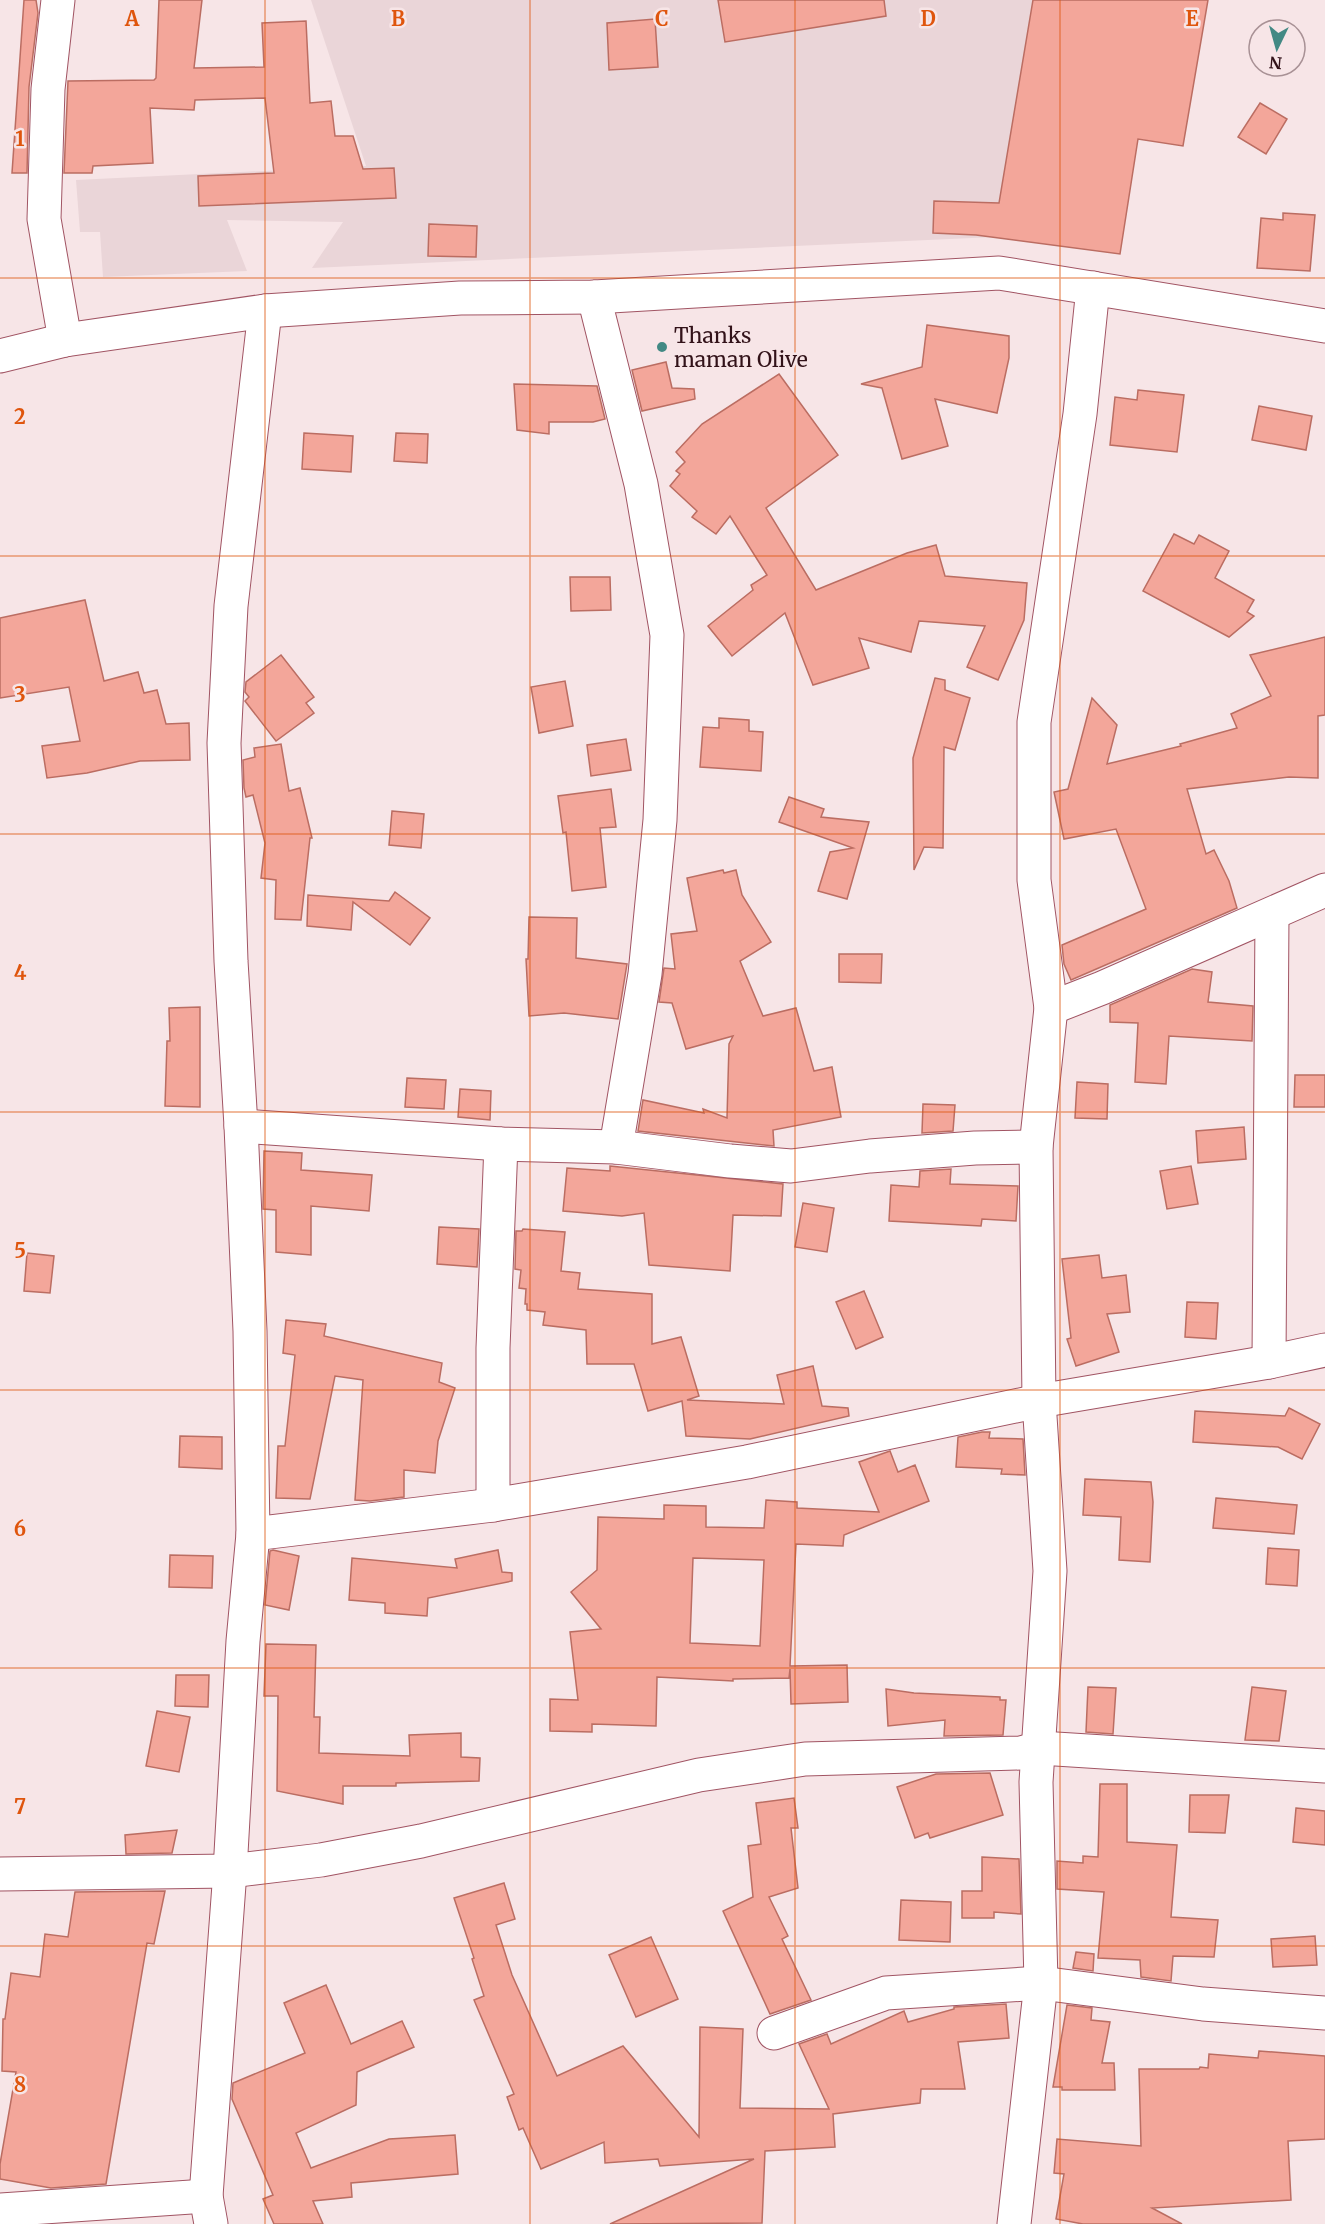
<svg xmlns="http://www.w3.org/2000/svg" width="1325" height="2224" font-family="Merriweather,serif">
	<style>
		.built { fill: #ead5d8 }
		.building { fill: #f3a69a; stroke: #bb6d62; stroke-width: 1.5; fill-rule: evenodd }
		.lines { fill: none; stroke-linecap: round; stroke-linejoin: round }
		.minor-casing { stroke: #a15463; stroke-width: 35 }
		.minor { stroke: #fff; stroke-width: 33 }
		.grid { fill: none; stroke: #df550d; stroke-width: 1.5; stroke-opacity: 0.55 }
		.poi-dot { fill: #428984; stroke: #f7e5e7; stroke-width: 2 }
		.labels { text-anchor: middle; dominant-baseline: central; stroke-width: 5; stroke-linejoin: round; paint-order: stroke }
		.poi-label { font-size: 21px; fill: #321219; stroke: #f7e5e7; text-anchor: start }
		.grid-label { font-size: 20px; text-anchor: middle; font-weight: bold; fill: #df550d; stroke: #f7e5e7; stroke-width: 5; stroke-linejoin: round; paint-order: stroke }
	</style>
	<rect width="100%" height="100%" fill="#f7e5e7"/>
	<!-- built -->
	<polygon class="built" points="311,0 1033,0 994,237 312,268 343,222 227,220 247,271 103,277 100,232 80,232 76,180 366,166"/>
	<!-- building -->
	<g class="building">
		<polygon points="24,0 36,0 38,13 29,87 27,173 12,173"/>
		<polygon points="159,0 202,0 194,68 264,67 262,23 306,21 310,103 331,101 335,136 353,136 363,169 394,168 396,198 199,206 198,176 274,173 265,98 195,100 194,110 150,108 153,163 93,166 92,173 64,173 68,81 154,80 156,78"/>
		<polygon points="718,0 884,0 886,16 725,42"/>
		<polygon points="1033,0 1208,0 1183,146 1138,139 1120,254 976,235 933,233 934,201 999,203"/>
		<polygon points="655,19 658,67 609,70 607,23"/>
		<polygon points="1260,103 1287,119 1266,154 1238,137"/>
		<polygon points="1283,213 1315,215 1310,271 1257,268 1261,218 1283,220"/>
		<polygon points="429,224 477,226 476,257 428,256"/>
		<polygon points="927,325 1009,336 1009,358 997,413 935,399 948,446 902,459 882,388 861,384 922,367"/>
		<polygon points="666,362 672,388 694,389 695,399 642,411 632,370"/>
		<polygon points="779,374 838,455 766,508 816,590 907,553 936,545 945,576 1027,583 1024,620 998,680 967,667 985,626 919,621 911,652 859,638 869,668 813,685 785,613 732,656 708,626 753,590 751,585 767,575 730,516 716,534 692,517 697,511 670,486 680,474 676,471 685,462 676,452 702,424"/>
		<polygon points="514,384 597,386 605,419 593,422 549,422 549,434 517,430"/>
		<polygon points="1138,390 1184,395 1177,452 1110,445 1115,397 1137,400"/>
		<polygon points="1259,406 1312,416 1306,450 1252,440"/>
		<polygon points="304,433 353,436 351,472 302,469"/>
		<polygon points="396,433 428,434 427,463 394,461"/>
		<polygon points="1174,534 1194,544 1199,535 1229,551 1215,578 1254,600 1247,612 1254,616 1229,637 1143,591"/>
		<polygon points="570,577 610,577 611,610 571,611"/>
		<polygon points="85,600 104,681 138,672 144,693 157,690 166,724 189,723 190,760 140,761 87,773 47,778 42,746 80,741 69,687 0,698 0,618"/>
		<polygon points="1325,637 1325,715 1318,716 1318,778 1289,777 1187,789 1206,854 1214,850 1229,881 1237,908 1071,980 1064,964 1062,945 1146,909 1116,829 1064,839 1054,792 1068,789 1092,698 1117,725 1107,764 1181,746 1180,744 1237,728 1231,714 1271,696 1250,655"/>
		<polygon points="281,655 314,697 306,703 314,713 276,741 245,701 249,697 245,692 246,682"/>
		<polygon points="935,678 945,680 945,690 970,698 955,750 944,747 943,848 924,847 914,870 913,758"/>
		<polygon points="565,681 573,726 539,733 531,687"/>
		<polygon points="719,718 749,720 749,731 763,732 761,771 700,767 703,727 719,728"/>
		<polygon points="626,739 631,770 591,776 587,745"/>
		<polygon points="281,744 289,791 300,788 312,838 310,838 301,920 275,919 276,880 261,878 265,843 253,795 246,797 244,788 243,760 255,757 254,748"/>
		<polygon points="611,789 616,827 600,828 606,887 572,891 566,832 563,833 558,796"/>
		<polygon points="789,797 824,809 821,817 869,822 847,899 818,891 830,852 853,848 779,822"/>
		<polygon points="392,811 424,814 421,848 389,845"/>
		<polygon points="723,870 724,873 736,870 742,895 771,942 740,961 763,1016 796,1008 814,1071 832,1067 841,1117 773,1130 774,1146 638,1131 643,1100 704,1113 703,1109 727,1118 729,1044 733,1036 686,1049 672,1003 659,1002 664,968 675,969 671,934 697,931 687,878"/>
		<polygon points="395,892 430,918 410,945 353,902 351,930 307,926 308,895 389,901"/>
		<polygon points="529,917 577,918 576,958 627,964 618,1019 564,1013 529,1016 526,959 528,959"/>
		<polygon points="839,954 882,954 881,983 839,982"/>
		<polygon points="1192,969 1212,972 1208,1002 1253,1006 1252,1041 1169,1036 1166,1084 1135,1082 1138,1023 1110,1022 1110,1005"/>
		<polygon points="200,1007 200,1107 165,1106 167,1041 170,1041 169,1008"/>
		<polygon points="1295,1075 1325,1075 1325,1107 1294,1107"/>
		<polygon points="407,1078 446,1080 444,1109 405,1107"/>
		<polygon points="1077,1082 1108,1084 1107,1119 1075,1118"/>
		<polygon points="460,1089 491,1091 490,1120 458,1117"/>
		<polygon points="923,1104 955,1105 953,1131 922,1133"/>
		<polygon points="1244,1127 1246,1159 1198,1163 1196,1131"/>
		<polygon points="264,1151 302,1153 301,1170 372,1175 369,1211 311,1206 311,1255 276,1252 276,1210 263,1209"/>
		<polygon points="610,1166 783,1184 781,1216 733,1215 730,1271 649,1265 644,1213 622,1216 563,1211 567,1168 610,1171"/>
		<polygon points="1191,1166 1198,1204 1167,1209 1160,1171"/>
		<polygon points="951,1169 950,1184 1018,1186 1016,1221 982,1219 981,1226 889,1221 891,1185 919,1187 920,1171"/>
		<polygon points="803,1203 834,1208 827,1252 795,1247"/>
		<polygon points="439,1227 479,1229 477,1267 437,1264"/>
		<polygon points="523,1229 565,1232 561,1271 580,1273 578,1289 652,1294 652,1344 681,1337 699,1396 687,1400 784,1404 777,1375 813,1366 822,1406 848,1408 849,1416 750,1439 686,1436 682,1401 648,1411 634,1364 587,1364 586,1330 543,1325 545,1312 527,1310 527,1304 525,1304 526,1289 519,1288 521,1270 515,1269 516,1231 522,1231"/>
		<polygon points="27,1253 54,1256 50,1293 24,1291"/>
		<polygon points="1099,1255 1102,1278 1126,1275 1130,1312 1107,1314 1119,1352 1076,1366 1067,1339 1071,1338 1062,1259"/>
		<polygon points="864,1291 883,1337 856,1349 836,1302"/>
		<polygon points="1187,1302 1218,1303 1216,1339 1185,1337"/>
		<polygon points="286,1320 326,1324 324,1336 442,1363 439,1382 455,1388 438,1441 435,1473 404,1470 404,1497 370,1501 355,1500 363,1380 335,1376 310,1499 276,1498 278,1446 285,1446 295,1355 283,1353"/>
		<polygon points="1289,1408 1320,1424 1302,1459 1278,1447 1193,1442 1195,1411 1285,1416"/>
		<polygon points="982,1432 990,1432 989,1438 1023,1439 1025,1475 1001,1474 1002,1469 956,1467 958,1437"/>
		<polygon points="180,1436 222,1437 222,1469 179,1467"/>
		<path d="M890 1451 898 1472 915 1465 929 1501 844 1535 843 1546 796 1544 790 1666 847 1665 848 1702 791 1704 790 1669 789 1678 733 1679V1681L657 1677 656 1726 592 1724V1732L550 1731V1699L578 1700 570 1632 601 1629 571 1592 597 1570 598 1517 664 1519V1505L706 1506V1527L764 1528 766 1500 797 1502V1508L879 1512 859 1462ZM693 1558 764 1560 760 1646 690 1643Z"/>
		<polygon points="1085,1479 1151,1482 1153,1502 1150,1562 1119,1560 1121,1517 1083,1515"/>
		<polygon points="1216,1498 1297,1505 1294,1534 1213,1528"/>
		<polygon points="1268,1548 1299,1550 1297,1586 1266,1584"/>
		<polygon points="273,1550 299,1556 289,1610 265,1605 270,1551"/>
		<polygon points="498,1550 502,1572 512,1573 512,1581 428,1598 427,1616 385,1613 385,1603 349,1600 352,1558 457,1568 455,1559"/>
		<polygon points="170,1555 213,1556 212,1588 169,1587"/>
		<polygon points="266,1644 316,1645 314,1717 320,1717 319,1753 410,1756 409,1735 461,1733 461,1757 480,1758 479,1781 396,1783 396,1786 343,1786 343,1804 277,1791 278,1696 264,1696"/>
		<polygon points="176,1675 209,1675 208,1707 175,1706"/>
		<polygon points="1088,1687 1116,1688 1113,1734 1086,1732"/>
		<polygon points="1252,1687 1286,1691 1279,1741 1245,1740"/>
		<polygon points="886,1689 914,1693 1000,1697 1000,1700 1006,1700 1003,1735 944,1736 945,1720 888,1726"/>
		<polygon points="157,1711 190,1717 179,1772 146,1766"/>
		<polygon points="990,1773 1003,1815 930,1838 928,1833 915,1838 897,1787 936,1774"/>
		<polygon points="1100,1784 1127,1784 1127,1842 1177,1845 1171,1917 1218,1920 1214,1957 1173,1956 1171,1981 1141,1977 1140,1960 1098,1958 1104,1892 1057,1889 1057,1861 1083,1863 1083,1856 1098,1857"/>
		<polygon points="1190,1795 1229,1795 1225,1833 1189,1832"/>
		<polygon points="794,1798 798,1828 791,1828 798,1888 769,1897 788,1936 782,1939 811,2000 770,2014 723,1911 753,1897 748,1846 761,1844 756,1803"/>
		<polygon points="1296,1808 1325,1811 1325,1845 1293,1842"/>
		<polygon points="177,1830 172,1853 126,1854 125,1835"/>
		<polygon points="982,1857 1019,1859 1021,1914 994,1912 994,1918 962,1918 962,1891 982,1891"/>
		<polygon points="504,1883 515,1919 496,1925 512,1975 557,2076 623,2046 699,2137 700,2027 743,2029 740,2108 829,2109 799,2044 827,2034 831,2044 904,2011 908,2022 954,2009 954,2007 1006,2004 1009,2038 958,2042 965,2089 921,2089 920,2103 833,2114 835,2147 765,2151 762,2223 610,2224 754,2159 660,2166 658,2159 605,2163 604,2142 541,2169 523,2128 519,2130 507,2097 514,2094 474,2000 484,1996 472,1959 474,1958 454,1898"/>
		<polygon points="165,1891 154,1944 147,1943 106,2184 51,2188 0,2179 0,2164 16,2072 2,2071 3,2019 5,2019 11,1973 40,1977 45,1934 68,1937 75,1892"/>
		<polygon points="901,1900 951,1902 950,1942 899,1940"/>
		<polygon points="1315,1936 1317,1965 1273,1967 1271,1939"/>
		<polygon points="651,1937 678,1999 636,2017 609,1955"/>
		<polygon points="1076,1952 1094,1954 1093,1971 1073,1968"/>
		<polygon points="326,1985 351,2044 402,2021 414,2047 357,2072 356,2105 296,2133 311,2168 389,2139 455,2135 458,2174 351,2183 352,2197 313,2201 323,2224 274,2224 263,2199 273,2195 232,2099 233,2083 305,2053 284,2003"/>
		<polygon points="1067,2005 1092,2008 1091,2020 1110,2022 1102,2063 1114,2063 1115,2090 1062,2090 1062,2087 1053,2087"/>
		<polygon points="1259,2051 1325,2056 1325,2139 1288,2141 1291,2200 1152,2208 1182,2224 1083,2224 1056,2219 1064,2174 1054,2173 1057,2139 1141,2146 1139,2069 1199,2069 1200,2067 1208,2068 1209,2054 1258,2058"/>
	</g>
	<g class="lines">
		<!-- minor casing -->
		<g class="minor-casing">
			<g id="minor">
				<polyline points="58,0 48,89 44,219 65,340"/>
				<polyline points="594,297 641,484 667,635 660,820 645,974 616,1147"/>
				<polyline points="0,356 65,340 265,311 460,298 594,297 999,273 1325,326"/>
				<polyline points="1051,1008 1102,988 1325,890"/>
				<polyline points="241,1126 501,1144 616,1147 730,1161 791,1166 870,1156 975,1148 1036,1147"/>
				<polyline points="1269,1362 1272,914"/>
				<polyline points="493,1505 493,1348 501,1144"/>
				<polyline points="253,1534 493,1505 747,1462 1039,1401 1269,1362 1325,1350"/>
				<polyline points="0,1874 230,1871 321,1860 421,1841 699,1775 805,1759 1021,1753 1040,1748 1325,1766"/>
				<polyline points="774,2033 886,1993 1041,1983 1203,2004 1325,2013"/>
				<polyline points="0,2210 206,2196"/>
				<polyline points="211,2224 206,2196 230,1871 243,1641 253,1534 250,1331 241,1126 231,961 224,743 231,606 265,311"/>
				<polyline points="1014,2224 1041,1983 1036,1782 1050,1571 1039,1401 1036,1147 1051,1008 1034,880 1034,722 1080,414 1093,288"/>
			</g>
		</g>
		<!-- minor -->
		<use href="#minor" class="minor"/>
	</g>
	<!-- grid -->
	<path class="grid" d="M265 0V2224M530 0V2224M795 0V2224M1060 0V2224M0 278H1325M0 556H1325M0 834H1325M0 1112H1325M0 1390H1325M0 1668H1325M0 1946H1325"/>
	<!-- markers -->
	<circle class="poi-dot" cx="662" cy="347" r="6"/>
	<g class="labels">
		<!-- poi labels -->
		<g class="poi-label">
			<text x="674" y="335">Thanks<tspan x="674" dy="24">maman Olive</tspan></text>
		</g>
	</g>
	<g class="grid-label">
		<text x="132" y="26">A</text>
		<text x="398" y="26">B</text>
		<text x="662" y="26">C</text>
		<text x="928" y="26">D</text>
		<text x="1192" y="26">E</text>
		<text x="20" y="146">1</text>
		<text x="20" y="424">2</text>
		<text x="20" y="702">3</text>
		<text x="20" y="980">4</text>
		<text x="20" y="1258">5</text>
		<text x="20" y="1536">6</text>
		<text x="20" y="1814">7</text>
		<text x="20" y="2092">8</text>
	</g>
	<!-- north arrow -->
	<g transform="translate(1277 48) rotate(185)"><circle r="28" fill="#f7e5e7" stroke="#a89195" stroke-width="1.5"/>
	<path d="M0-4.5L10 22L0 15L-10 22Z" fill="#428984"/>
	<text y="-9" font-size="16" font-weight="bold" text-anchor="middle" fill="#321219">N</text>
	</g>
</svg>
